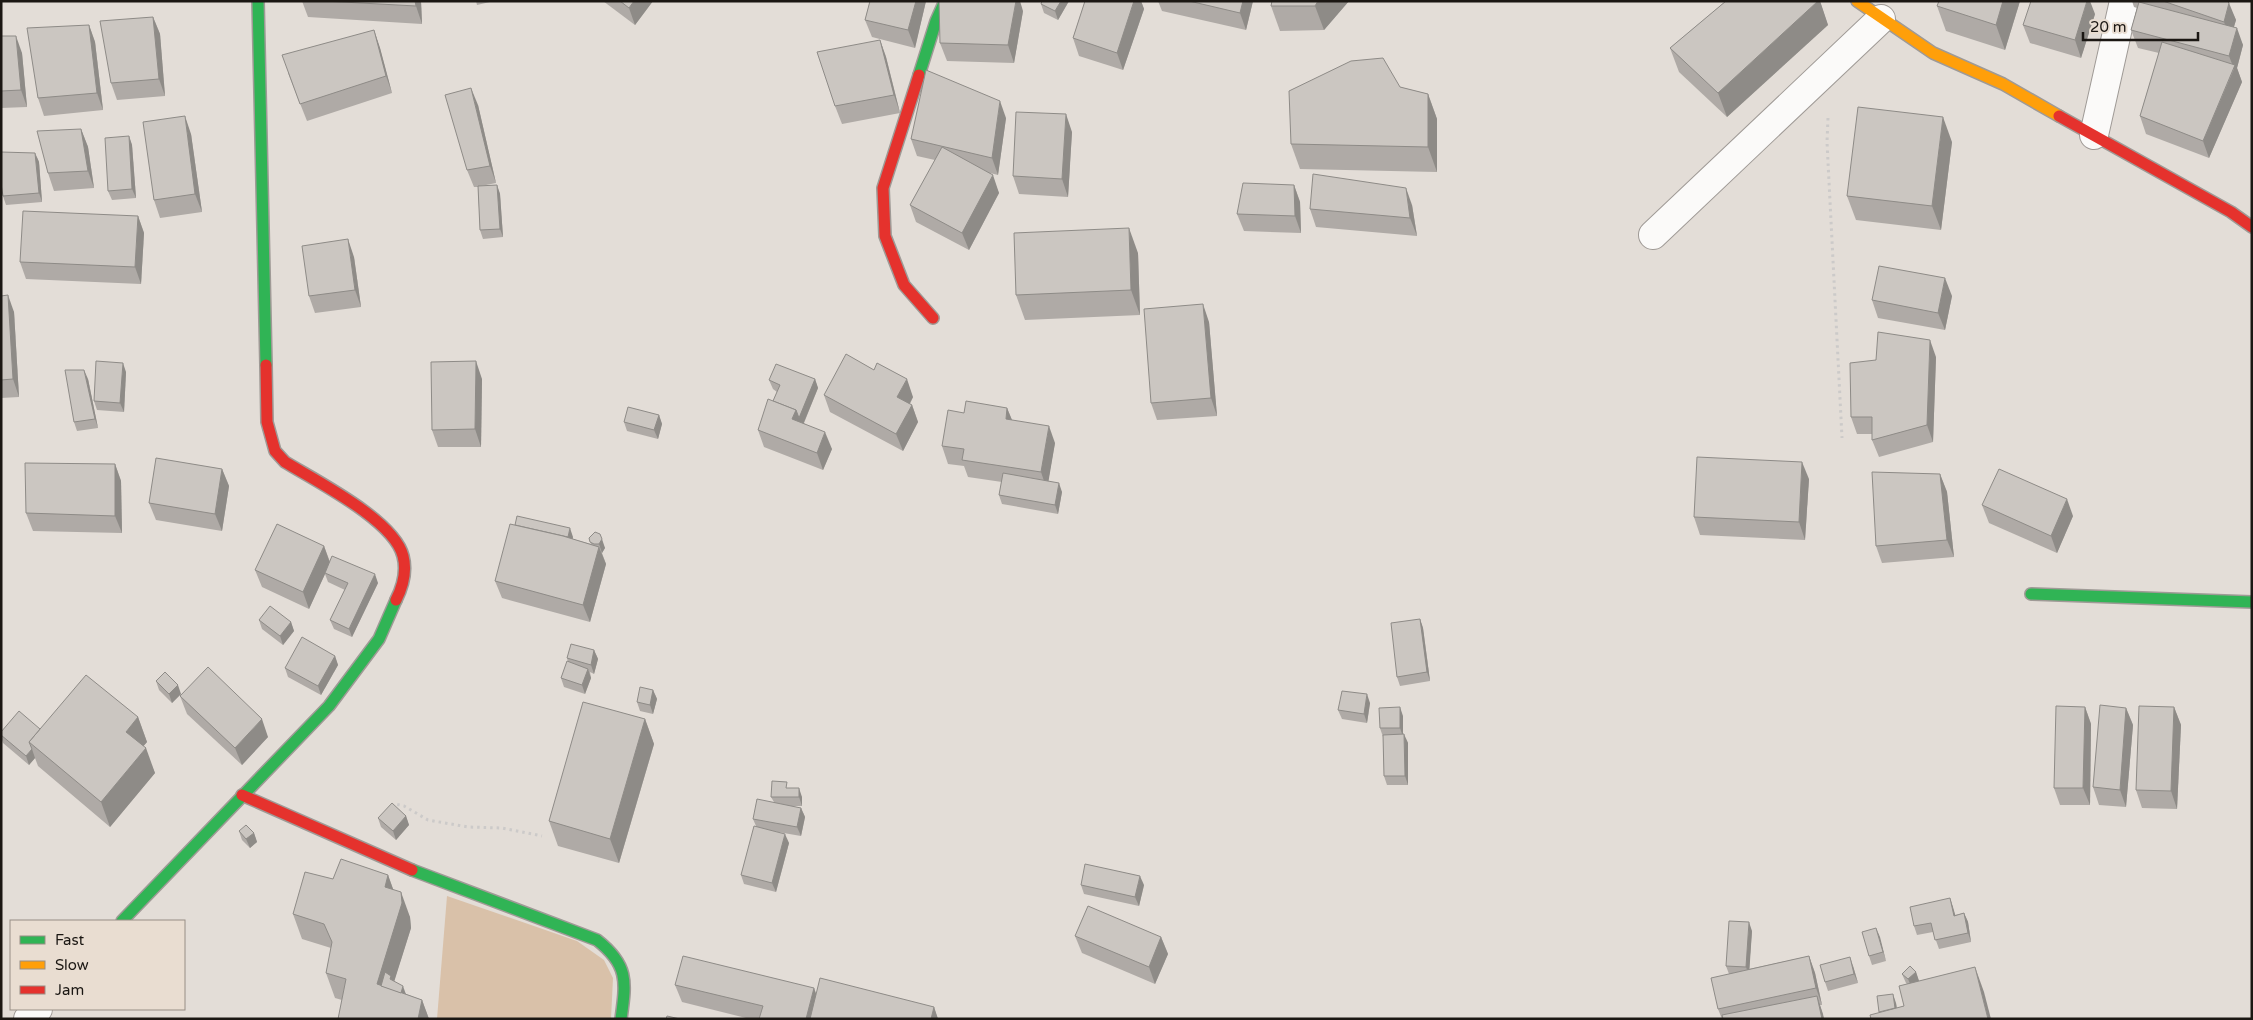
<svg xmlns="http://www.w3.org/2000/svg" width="2253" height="1020" font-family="'Varela Round',sans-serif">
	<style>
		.green { fill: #d9c1a9 }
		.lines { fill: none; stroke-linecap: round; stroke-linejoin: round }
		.street-casing { stroke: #9f9a96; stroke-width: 30 }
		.fast-casing { stroke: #9f9a96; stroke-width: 14 }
		.slow-casing { stroke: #9f9a96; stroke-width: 14 }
		.jam-casing { stroke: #9f9a96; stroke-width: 14 }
		.path { stroke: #cccac9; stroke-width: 3; stroke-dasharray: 2.5 4; stroke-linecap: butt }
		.street { stroke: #fbfaf9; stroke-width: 28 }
		.fast { stroke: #30b455; stroke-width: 11 }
		.slow { stroke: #ff9f0a; stroke-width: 11 }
		.jam { stroke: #e5322d; stroke-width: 11 }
		.wall { fill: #afaaa6 }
		.shaded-wall { fill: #8e8b87 }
		.building { fill: #cbc6c1; stroke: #8e8b87 }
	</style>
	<rect width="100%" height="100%" fill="#e3ddd7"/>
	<!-- green -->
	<polygon class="green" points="447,896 577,941 604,960 613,978 611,1019 437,1019"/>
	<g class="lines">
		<!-- street casing -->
		<g class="street-casing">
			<g id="street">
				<polyline points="2094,135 2124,1"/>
				<polyline points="1653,235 1881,19"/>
				<polyline points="28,1019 38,1009"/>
			</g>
		</g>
		<!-- fast casing -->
		<g class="fast-casing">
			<g id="fast">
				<polyline points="258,1 266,365"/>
				<polyline points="919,75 936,21 945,1"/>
				<polyline points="2031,594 2252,602"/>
				<path d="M412 870 597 940C629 965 626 982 621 1019"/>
				<polyline points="122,921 329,706 379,639 396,600"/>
			</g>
		</g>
		<!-- slow casing -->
		<g class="slow-casing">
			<polyline id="slow" points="1857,1 1933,53 2003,84 2059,116"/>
		</g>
		<!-- jam casing -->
		<g class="jam-casing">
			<g id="jam">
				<polyline points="919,75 883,188 885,236 904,285 933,318"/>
				<polyline points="2059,116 2231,212 2252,227"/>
				<path d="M266 365 267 422 275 451 285 462C316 481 394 520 403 556 407 571 403 586 396 600"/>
				<polyline points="242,795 412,870"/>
			</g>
		</g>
		<!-- path -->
		<g class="path">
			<polyline points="1828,118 1827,142 1842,438"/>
			<polyline points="392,807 395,804 404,806 428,820 468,827 502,828 542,836"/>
		</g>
		<!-- street -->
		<use href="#street" class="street"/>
		<!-- fast -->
		<use href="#fast" class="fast"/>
		<!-- slow -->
		<use href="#slow" class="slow"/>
		<!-- jam -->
		<use href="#jam" class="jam"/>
	</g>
	<!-- wall -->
	<g class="wall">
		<polygon points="302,1 421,1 422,24 308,17"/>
		<polygon points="476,1 494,1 477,5"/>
		<polygon points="603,1 653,1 635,25"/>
		<polygon points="870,1 926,1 915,48 872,37 865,20"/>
		<polygon points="1069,1 1058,20 1044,13 1041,4"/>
		<polygon points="1085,1 1141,1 1144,9 1123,70 1079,56 1073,38"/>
		<polygon points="1158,1 1253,1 1246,30 1162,11"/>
		<polygon points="1272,1 1349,1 1324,30 1280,31 1271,6"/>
		<polygon points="1726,1 1820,1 1828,25 1727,117 1679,72 1670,48"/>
		<polygon points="2020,1 2005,50 1946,31 1937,6"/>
		<polygon points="2132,1 2227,1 2236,20 2234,27 2243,45 2237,68 2242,82 2209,158 2146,134 2140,116 2159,53 2138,48 2131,30 2137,8 2134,7"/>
		<polygon points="1023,11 1014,63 947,61 940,43"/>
		<polygon points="2095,14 2081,58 2030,43 2023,25"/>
		<polygon points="153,17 160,34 165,96 117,100 111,83"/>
		<polygon points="89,25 95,42 103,110 44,116 38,98"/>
		<polygon points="374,30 380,48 392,93 307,121 288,73"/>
		<polygon points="1,36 22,53 27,107 1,108"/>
		<polygon points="880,40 886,57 900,113 842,124 835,106"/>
		<polygon points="1400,87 1428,94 1437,119 1437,172 1300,169 1291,144"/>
		<polygon points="478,105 496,183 481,186 497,185 500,194 503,237 483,239 480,230 478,187 474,187 467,170"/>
		<polygon points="1006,118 998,175 990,173 999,193 969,250 916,222 910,205 935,160 917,156 911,139"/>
		<polygon points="81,129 88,147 94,188 54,191 48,173"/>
		<polygon points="1072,132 1068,197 1019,194 1013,176"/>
		<polygon points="191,134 202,212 160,218 154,200"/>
		<polygon points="129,136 132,145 136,198 112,200 108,191"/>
		<polygon points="1952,142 1941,230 1856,220 1847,196"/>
		<polygon points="35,153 39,162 42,202 6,205 3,196"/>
		<polygon points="1294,185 1300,202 1301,233 1244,231 1237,214"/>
		<polygon points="1412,205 1417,236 1316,227 1310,209"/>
		<polygon points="138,216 144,233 141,284 26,279 20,262"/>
		<polygon points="1138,253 1140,315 1025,320 1016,295"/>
		<polygon points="354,257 361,307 315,313 309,296"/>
		<polygon points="1,296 14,312 19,397 1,398"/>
		<polygon points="1952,296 1945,330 1878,318 1872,300"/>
		<polygon points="1209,322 1217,416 1157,420 1151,403"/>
		<polygon points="1936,357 1933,442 1879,457 1872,440 1872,434 1857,434 1851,417"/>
		<polygon points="126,372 124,412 97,410 94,401"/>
		<polygon points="88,379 98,428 77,431 74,422"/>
		<polygon points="482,379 481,447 438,447 432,430"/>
		<polygon points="815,379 818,388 804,423 832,449 823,470 764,447 758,430 773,401 777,392 773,389 769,380"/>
		<polygon points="824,395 913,397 910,404 912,405 918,422 903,451 830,412"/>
		<polygon points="1007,408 1012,420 1055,443 1048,481 1062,492 1058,514 1002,504 999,495 1002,482 968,477 964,466 948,464 942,446 964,413"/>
		<polygon points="659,415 662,424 658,439 627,431 624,422"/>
		<polygon points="115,464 121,481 122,533 33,531 26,513"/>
		<polygon points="222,469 229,486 222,531 156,520 149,503"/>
		<polygon points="1940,474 1947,492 1954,557 1882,563 1876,546"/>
		<polygon points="1809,479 1805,540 1700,535 1694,517"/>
		<polygon points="1982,505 2073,516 2057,553 1989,523"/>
		<polygon points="595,532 605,548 602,553 606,564 590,622 502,598 495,581 573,537 573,539 591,544 589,538"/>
		<polygon points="324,546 330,562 378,583 352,637 334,629 330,620 345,590 328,582 325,574 309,609 262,587 255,570"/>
		<polygon points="1420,619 1423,628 1430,681 1400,686 1397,677"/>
		<polygon points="259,620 291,622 294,631 283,645 262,629"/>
		<polygon points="594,650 598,659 594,674 590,672 591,678 585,694 564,687 561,678 568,662 567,658"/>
		<polygon points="335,656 338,665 321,695 288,677 285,668"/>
		<polygon points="156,681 181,694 172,703 159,690"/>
		<polygon points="653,690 657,699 653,714 640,711 637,702"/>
		<polygon points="180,696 268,737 242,765 187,714"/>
		<polygon points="1370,703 1367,723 1342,719 1338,710"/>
		<polygon points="2085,707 2091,724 2090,805 2060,805 2054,788"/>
		<polygon points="2174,707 2181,725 2177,809 2142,808 2136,790"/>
		<polygon points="2126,708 2133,725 2126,807 2099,805 2093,787"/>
		<polygon points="1403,716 1403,734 1408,743 1408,785 1387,785 1384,776 1383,737 1380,728"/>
		<polygon points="138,717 147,742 143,746 155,773 110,827 38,766 35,758 29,765 3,743 1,737 1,732 40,729"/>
		<polygon points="645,719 654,744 619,863 558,846 549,821"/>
		<polygon points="789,788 802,797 802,806 792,806 801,808 805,817 801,836 772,831 789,843 776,892 744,884 741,875 756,826 753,819 774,802 771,797"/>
		<polygon points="406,816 409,825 396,840 381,827 378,818"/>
		<polygon points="239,831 254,833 257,842 250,848 242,840"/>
		<polygon points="388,875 393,889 410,917 411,928 394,981 406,994 422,1000 429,1019 338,1019 342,1000 335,998 326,973 331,948 302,939 293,914 333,879"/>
		<polygon points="1081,885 1144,885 1139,906 1084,894"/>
		<polygon points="1950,898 1955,915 1964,913 1968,922 1971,942 1939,949 1933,932 1917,935 1914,926"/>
		<polygon points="1876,928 1886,961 1872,965 1869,956"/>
		<polygon points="1752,931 1749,969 1809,956 1815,973 1822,1005 1820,1005 1824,1019 1722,1019 1718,1009 1729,974 1726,966"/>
		<polygon points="1075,936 1161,937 1168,954 1155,984 1082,953"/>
		<polygon points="1853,966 1858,983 1828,991 1825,982"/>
		<polygon points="1916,972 1919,981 1918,982 1984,992 1879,1012 1896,1003 1897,1008 1904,1006 1907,984 1906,983 1902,974"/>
		<polygon points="675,985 814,988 816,994 934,1007 938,1019 750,1019 682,1002"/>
	</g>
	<!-- shaded-wall -->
	<g class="shaded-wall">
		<polygon points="415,1 421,1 422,24 416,6"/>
		<polygon points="634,1 653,1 635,25 629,8"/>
		<polygon points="916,1 926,1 915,48 908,30"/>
		<polygon points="1016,1 1020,1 1023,11 1014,63 1008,45"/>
		<polygon points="1061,1 1069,1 1058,20 1055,11"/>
		<polygon points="1134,1 1141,1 1144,9 1123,70 1117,53"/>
		<polygon points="1243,1 1253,1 1246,30 1240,13"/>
		<polygon points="1318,1 1349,1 1324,30 1315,6"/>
		<polygon points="1818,1 1820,1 1828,25 1727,117 1718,93"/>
		<polygon points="2003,1 2020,1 2005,50 1996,25"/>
		<polygon points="2087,1 2090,1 2095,14 2081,58 2075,40"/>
		<polygon points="2229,3 2236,20 2230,39 2224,22"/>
		<polygon points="153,17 160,34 165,96 159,79"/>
		<polygon points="89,25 95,42 103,110 97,93"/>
		<polygon points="2237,28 2243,45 2237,68 2242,82 2209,158 2203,141 2234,69 2229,56"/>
		<polygon points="374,30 380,48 392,93 386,76"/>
		<polygon points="16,36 22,53 27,107 21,90"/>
		<polygon points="880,40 886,57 900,113 894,95"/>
		<polygon points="471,88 478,105 496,183 490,166"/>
		<polygon points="1428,94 1437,119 1437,172 1428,147"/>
		<polygon points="1000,101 1006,118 998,175 992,158"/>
		<polygon points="1066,114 1072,132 1068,197 1062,179"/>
		<polygon points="185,116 191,134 202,212 195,194"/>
		<polygon points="1943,117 1952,142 1941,230 1932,206"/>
		<polygon points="81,129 88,147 94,188 88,171"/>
		<polygon points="129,136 132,145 136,198 132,189"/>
		<polygon points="35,153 39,162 42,202 39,193"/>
		<polygon points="993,175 999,193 969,250 962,233"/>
		<polygon points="497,185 500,194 503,237 500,229"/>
		<polygon points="1294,185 1300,202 1301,233 1295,216"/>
		<polygon points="1406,188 1412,205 1417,236 1410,218"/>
		<polygon points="138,216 144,233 141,284 135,267"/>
		<polygon points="1129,228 1138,253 1140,315 1131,290"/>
		<polygon points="348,239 354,257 361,307 355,290"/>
		<polygon points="1945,278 1952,296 1945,330 1938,313"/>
		<polygon points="8,295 14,312 19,397 13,379"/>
		<polygon points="1203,304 1209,322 1217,416 1211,398"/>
		<polygon points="1930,340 1936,357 1933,442 1927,425"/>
		<polygon points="476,361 482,379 481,447 475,429"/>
		<polygon points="123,363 126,372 124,412 120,403"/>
		<polygon points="84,370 88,379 98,428 95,419"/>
		<polygon points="815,379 818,388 802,427 792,419 796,410"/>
		<polygon points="907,379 913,397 904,414 897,397"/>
		<polygon points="912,405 918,422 903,451 896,434"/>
		<polygon points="1007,408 1014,425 1006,419"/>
		<polygon points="659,415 662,424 658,439 654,430"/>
		<polygon points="1049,426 1055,443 1047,490 1041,472"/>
		<polygon points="825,432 832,449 823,470 817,453"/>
		<polygon points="1802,462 1809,479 1805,540 1799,522"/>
		<polygon points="115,464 121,481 122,533 115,516"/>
		<polygon points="222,469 229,486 222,531 215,514"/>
		<polygon points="1940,474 1947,492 1954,557 1947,540"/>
		<polygon points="1059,483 1062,492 1058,514 1055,505"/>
		<polygon points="2067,499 2073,516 2057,553 2051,536"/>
		<polygon points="570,528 573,537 569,553 566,544"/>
		<polygon points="602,539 605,548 602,553 599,544"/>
		<polygon points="324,546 330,563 325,573 325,574 309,609 303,592"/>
		<polygon points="599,547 606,564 590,622 583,605"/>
		<polygon points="375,574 378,583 352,637 349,629"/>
		<polygon points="1420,619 1423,628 1430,681 1427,672"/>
		<polygon points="291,622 294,631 283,645 280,636"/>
		<polygon points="594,650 598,659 594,674 591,665"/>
		<polygon points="335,656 338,665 321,695 318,686"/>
		<polygon points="588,669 591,678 585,694 582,685"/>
		<polygon points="178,685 181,694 172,703 169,694"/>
		<polygon points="653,690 657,699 653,714 650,705"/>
		<polygon points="1367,694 1370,703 1367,723 1364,714"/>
		<polygon points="1400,707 1403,716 1403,737 1400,728"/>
		<polygon points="2085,707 2091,724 2090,805 2083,788"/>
		<polygon points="2174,707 2181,725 2177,809 2171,791"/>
		<polygon points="2126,708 2133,725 2126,807 2120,790"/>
		<polygon points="138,717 147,742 135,756 126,732"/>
		<polygon points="262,719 268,737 242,765 235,748"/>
		<polygon points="645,719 654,744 619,863 610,839"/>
		<polygon points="1404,734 1408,743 1408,785 1405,776"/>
		<polygon points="146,748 155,773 110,827 101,802"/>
		<polygon points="32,749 35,758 29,765 26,756"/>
		<polygon points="799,788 802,797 802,806 799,797"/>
		<polygon points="801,808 805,817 801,836 797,827"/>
		<polygon points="406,816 409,825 396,840 393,831"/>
		<polygon points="254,833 257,842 250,848 246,839"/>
		<polygon points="785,834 789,843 776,892 772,883"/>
		<polygon points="388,875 397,900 385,887"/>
		<polygon points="1140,876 1144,885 1139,906 1135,897"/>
		<polygon points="401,892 410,917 411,928 390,995 377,984"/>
		<polygon points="1950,898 1953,907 1958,925 1954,916"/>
		<polygon points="1964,913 1968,922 1971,942 1968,933"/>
		<polygon points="1749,922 1752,931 1749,976 1746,967"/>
		<polygon points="1876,928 1880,937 1886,961 1883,952"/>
		<polygon points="1161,937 1168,954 1155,984 1149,967"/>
		<polygon points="1809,956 1815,973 1822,1005 1816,988"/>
		<polygon points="1850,957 1853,966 1858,983 1854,974"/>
		<polygon points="1975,967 1984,992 1991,1019 1988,1019"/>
		<polygon points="1916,972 1919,981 1912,988 1908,979"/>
		<polygon points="403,986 409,1003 399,998"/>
		<polygon points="814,988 820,1005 817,1019 806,1019"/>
		<polygon points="1893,994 1896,1003 1898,1019 1896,1019"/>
		<polygon points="1817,996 1823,1014 1824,1019 1822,1019"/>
		<polygon points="422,1000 429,1019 418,1019"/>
		<polygon points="934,1007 938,1019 931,1019"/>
	</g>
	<!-- building -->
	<g class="building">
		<polygon points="324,1 415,1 416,6"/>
		<polygon points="620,1 634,1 629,8"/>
		<polygon points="870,1 916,1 908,30 865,20"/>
		<polygon points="939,1 1016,1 1008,45 940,43"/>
		<polygon points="1042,1 1061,1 1055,11 1041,4"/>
		<polygon points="1085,1 1134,1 1117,53 1073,38"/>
		<polygon points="1189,1 1243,1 1240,13"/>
		<polygon points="1272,1 1318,1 1315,6 1271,6"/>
		<polygon points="1726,1 1818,1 1718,93 1670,48"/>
		<polygon points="1939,1 2003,1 1996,25 1937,6"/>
		<polygon points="2031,1 2087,1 2075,40 2023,25"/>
		<polygon points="2163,1 2227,1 2229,3 2224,22"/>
		<polygon points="2139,2 2237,28 2229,56 2131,30"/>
		<polygon points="153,17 159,79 111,83 100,21"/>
		<polygon points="89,25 97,93 38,98 27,28"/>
		<polygon points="374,30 386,76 300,104 282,55"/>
		<polygon points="1,36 16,36 21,90 1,91"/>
		<polygon points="880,40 894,95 835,106 817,52"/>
		<polygon points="2162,42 2235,65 2203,141 2140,116"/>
		<polygon points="1383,58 1400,87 1428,94 1428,147 1291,144 1289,91 1351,61"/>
		<polygon points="926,70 1000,101 992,158 911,139"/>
		<polygon points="471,88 490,166 467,170 445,95"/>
		<polygon points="1858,107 1943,117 1932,206 1847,196"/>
		<polygon points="1016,112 1066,114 1062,179 1013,176"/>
		<polygon points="185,116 195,194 154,200 143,122"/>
		<polygon points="81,129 88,171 48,173 37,131"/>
		<polygon points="129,136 132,189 108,191 105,138"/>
		<polygon points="942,147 993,175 962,233 910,205"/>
		<polygon points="1,152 35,153 39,193 3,196 1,184"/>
		<polygon points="1313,174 1406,188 1410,218 1310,209"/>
		<polygon points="1243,183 1294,185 1295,216 1237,214"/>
		<polygon points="497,185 500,229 480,230 478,186"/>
		<polygon points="23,211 138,216 135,267 20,262"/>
		<polygon points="1129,228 1131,290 1016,295 1014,233"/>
		<polygon points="348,239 355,290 309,296 302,246"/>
		<polygon points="1879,266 1945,278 1938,313 1872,300"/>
		<polygon points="8,295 13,379 1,380 1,296"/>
		<polygon points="1203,304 1211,398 1151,403 1144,309"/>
		<polygon points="1878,332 1930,340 1927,425 1872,440 1872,417 1851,417 1850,363 1876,360"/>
		<polygon points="846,354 874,370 877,363 907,379 897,397 912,405 896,434 824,395"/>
		<polygon points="96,361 123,363 120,403 94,401"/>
		<polygon points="476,361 475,429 432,430 431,362"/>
		<polygon points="776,364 815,379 799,418 796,410 773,401 780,385 769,380"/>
		<polygon points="65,370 84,370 95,419 74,422"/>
		<polygon points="768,399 796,410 792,419 825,432 817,453 758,430"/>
		<polygon points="966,401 1007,408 1006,419 1049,426 1041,472 962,460 964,449 942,446 948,410 964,413"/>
		<polygon points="628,407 659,415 654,430 624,422"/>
		<polygon points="1697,457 1802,462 1799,522 1694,517"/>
		<polygon points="156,458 222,469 215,514 149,503"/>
		<polygon points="25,463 115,464 115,516 26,513"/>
		<polygon points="1999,469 2067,499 2051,536 1982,505"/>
		<polygon points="1872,472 1940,474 1947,540 1876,546"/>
		<polygon points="1003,473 1059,483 1055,505 999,495"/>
		<polygon points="517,516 570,528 568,537 515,525"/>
		<polygon points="277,524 324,546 303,592 255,570"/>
		<polygon points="510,524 563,536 599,547 583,605 495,581"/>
		<polygon points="595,532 600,534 602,539 599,544 594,544 590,542 589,538"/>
		<polygon points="332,556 375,574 349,629 330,620 348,583 325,573"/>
		<polygon points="270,606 291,622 280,636 259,620"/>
		<polygon points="1420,619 1427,672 1397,677 1391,623"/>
		<polygon points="302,637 335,656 318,686 285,668"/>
		<polygon points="571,644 594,650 591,665 567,658"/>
		<polygon points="567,661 588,669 582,685 561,678"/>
		<polygon points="208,667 262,719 235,748 180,696"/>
		<polygon points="165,672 178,685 169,694 156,681"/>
		<polygon points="86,675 138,717 126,732 146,748 101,802 29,742"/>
		<polygon points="640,687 653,690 650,705 637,702"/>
		<polygon points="1342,691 1367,694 1364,714 1338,710"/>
		<polygon points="583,702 645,719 610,839 549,821"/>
		<polygon points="2100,705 2126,708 2120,790 2093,787"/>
		<polygon points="2056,706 2085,707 2083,788 2054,788"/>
		<polygon points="2139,706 2174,707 2171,791 2136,790"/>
		<polygon points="1400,707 1400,728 1380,728 1379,708"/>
		<polygon points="19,711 40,729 29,742 32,749 26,756 1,735 1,732"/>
		<polygon points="1404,734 1405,776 1384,776 1383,735"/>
		<polygon points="772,781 787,782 786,788 799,788 799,797 771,797"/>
		<polygon points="757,799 801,808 797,827 753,819"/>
		<polygon points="392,803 406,816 393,831 378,818"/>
		<polygon points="246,825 254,833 246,839 239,831"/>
		<polygon points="754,826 785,834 772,883 741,875"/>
		<polygon points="341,859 388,875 385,887 401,892 402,903 377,984 422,1000 418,1019 338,1019 346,979 326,973 332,942 324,924 293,914 305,872 333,879"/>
		<polygon points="1085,864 1140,876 1135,897 1081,885"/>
		<polygon points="1950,898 1954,916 1964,913 1968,933 1935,940 1931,923 1914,926 1910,907"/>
		<polygon points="1088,906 1161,937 1149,967 1075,936"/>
		<polygon points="1729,921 1749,922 1746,967 1726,966"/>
		<polygon points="1876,928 1883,952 1869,956 1862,932"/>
		<polygon points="683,956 814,988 806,1019 759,1019 763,1006 675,985"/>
		<polygon points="1809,956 1816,988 1718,1009 1711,978"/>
		<polygon points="1850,957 1854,974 1825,982 1820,965"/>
		<polygon points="1910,966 1916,972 1908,979 1902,974"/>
		<polygon points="1975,967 1988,1019 1871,1019 1870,1015 1904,1006 1899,986"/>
		<polygon points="385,972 391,976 390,979 403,986 401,993 381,986"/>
		<polygon points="820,978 934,1007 931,1019 810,1019"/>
		<polygon points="1893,994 1895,1008 1879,1012 1877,996"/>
		<polygon points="1817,996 1822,1019 1723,1019 1722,1015"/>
		<polygon points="667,1016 680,1019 666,1019"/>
	</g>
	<!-- border -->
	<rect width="2253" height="1020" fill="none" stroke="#1b1713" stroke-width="5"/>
	<!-- legend -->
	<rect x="10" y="920" width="175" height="90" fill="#e9ddd1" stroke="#978e85"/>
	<rect x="20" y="936" width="25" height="8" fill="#30b455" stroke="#978e85"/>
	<text x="55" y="945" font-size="15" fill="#1b1713">Fast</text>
	<rect x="20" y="961" width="25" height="8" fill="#ff9f0a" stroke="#978e85"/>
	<text x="55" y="970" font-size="15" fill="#1b1713">Slow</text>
	<rect x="20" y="986" width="25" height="8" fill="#e5322d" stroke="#978e85"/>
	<text x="55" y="995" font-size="15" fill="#1b1713">Jam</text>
	<!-- scale -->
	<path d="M2083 32v8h115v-8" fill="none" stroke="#1b1713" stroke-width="2.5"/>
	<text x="2090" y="32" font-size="15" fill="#1b1713" stroke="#e9ddd1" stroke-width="4" paint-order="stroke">20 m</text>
</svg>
